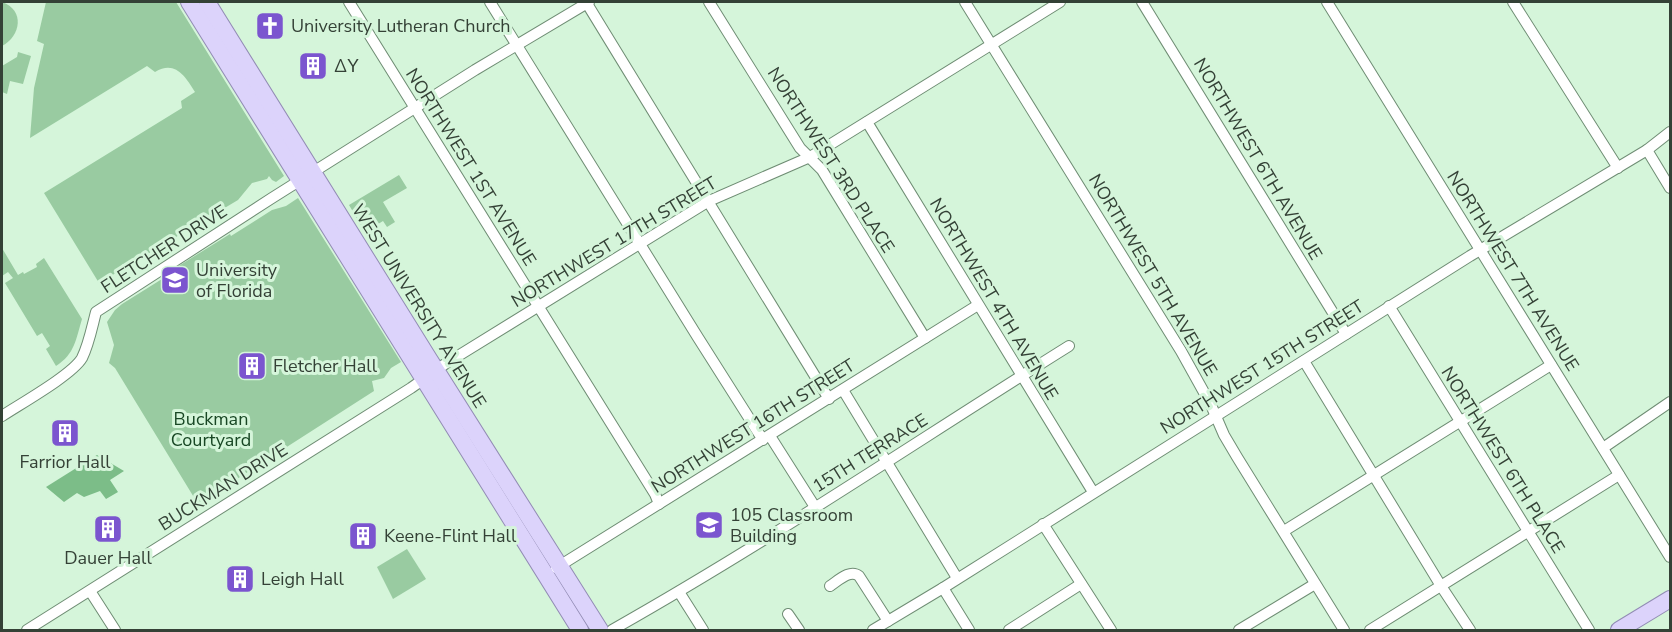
<svg xmlns="http://www.w3.org/2000/svg" width="1672" height="632" font-family="'Nunito Sans',sans-serif">
	<style>
		.green { fill: #99cba1 }
		.forest { fill: #7cbd88 }
		.lines { fill: none; stroke-linecap: round; stroke-linejoin: round }
		.minor-casing { stroke: #6f8d74; stroke-width: 12 }
		.primary-casing { stroke: #928cb4; stroke-width: 18 }
		.minor { stroke: #fff; stroke-width: 10 }
		.primary { stroke: #dcd3fb; stroke-width: 16 }
		.labels { text-anchor: middle; dominant-baseline: central; stroke-width: 6; stroke-linejoin: round; paint-order: stroke }
		.poi-label { font-size: 18px; fill: #344136; stroke: #d5f5da; text-anchor: start }
		.street-label { font-size: 18px; fill: #344136; stroke: #d5f5da }
		.park-label { font-size: 18px; fill: #184724; stroke: #d5f5da }
	</style>
	<rect width="100%" height="100%" fill="#d5f5da"/>
	<!-- green -->
	<g class="green">
		<path d="M2 2C25 10 21 36 2 46Z"/>
		<path d="M46 2H176L284 176 276 182 272 180 269 176 267 179 252 183 238 200 99 283 44 193 182 108 181 101 195 92C185 76 175 60 155 72L147 66 30 138 34 88 44 44 37 41Z"/>
		<polygon points="18,52 31,56 23,84 10,81 7,94 2,92 2,66 17,57"/>
		<polygon points="399,175 407,188 383,202 395,222 387,227 383,221 365,232 349,205"/>
		<polygon points="298,198 401,362 391,368 384,378 372,381 374,391 198,504 115,368 109,363 114,345 107,322 115,310 122,304 162,279 161,277 230,234 231,236 272,210 286,206"/>
		<path d="M2 248 18 275 23 272 24 274 37 267 36 264 44 258 82 319C76 339 75 354 56 366L46 349 50 346 42 333 37 336 5 283 13 278 8 272 2 276Z"/>
		<polygon points="407,549 426,579 393,599 377,567"/>
	</g>
	<!-- forest -->
	<polygon class="forest" points="97,455 124,471 110,480 118,492 106,499 100,491 84,497 77,493 64,502 46,487"/>
	<g class="lines">
		<!-- minor casing -->
		<g class="minor-casing">
			<g id="minor">
				<polyline points="349,2 655,494 659,504"/>
				<polyline points="490,2 697,336 763,440"/>
				<polyline points="586,2 829,399"/>
				<polyline points="709,2 800,148 822,170 925,338"/>
				<polyline points="965,2 1181,351 1211,405 1224,435 1237,457 1344,630"/>
				<polyline points="1142,2 1346,334"/>
				<polyline points="1327,2 1670,557"/>
				<polyline points="1513,2 1618,168"/>
				<polyline points="867,122 1093,492"/>
				<polyline points="1647,150 1670,188"/>
				<polyline points="1389,306 1589,630"/>
				<polyline points="1304,361 1441,586 1470,630"/>
				<polyline points="843,390 957,578"/>
				<path d="M2 416C20 404 72 375 82 358 89 344 92 327 96 312L272 198 475 70 589 2"/>
				<polyline points="770,436 815,507"/>
				<polyline points="1603,448 1670,402"/>
				<polyline points="1043,524 1111,630"/>
				<polyline points="1284,531 1551,365"/>
				<polyline points="556,568 978,305"/>
				<path d="M830 586C839 580 850 569 859 576L888 621"/>
				<polyline points="943,588 969,630"/>
				<polyline points="90,591 115,630"/>
				<polyline points="679,592 703,630"/>
				<polyline points="788,614 799,630"/>
				<polyline points="27,630 411,388 445,364 709,201 810,157 1060,2"/>
				<path d="M612 630C768 542 917 441 1069 346"/>
				<polyline points="873,630 943,588 1470,256 1647,150 1670,132"/>
				<polyline points="1009,630 1081,584"/>
				<polyline points="1239,630 1315,584"/>
				<polyline points="1370,630 1619,475"/>
			</g>
		</g>
		<!-- primary casing -->
		<g class="primary-casing">
			<g id="primary">
				<polyline points="189,2 580,630"/>
				<polyline points="207,2 429,359 600,630"/>
				<polyline points="1619,630 1670,599"/>
			</g>
		</g>
		<!-- minor -->
		<use href="#minor" class="minor"/>
		<!-- primary -->
		<use href="#primary" class="primary"/>
	</g>
	<!-- icons -->
	<defs>
		<g id="church-square" transform="scale(1.5)"><rect x="-9" y="-9" width="18" height="18" rx="4" fill="#7b55cf" stroke="#d5f5da"/><path d="M-1.2-6h2.4v3.5h3.3v2.4h-3.3V6h-2.4V-.1h-3.3v-2.4h3.3Z" fill="#fff"/></g>
		<g id="building-square" transform="scale(1.5)"><rect x="-9" y="-9" width="18" height="18" rx="4" fill="#7b55cf" stroke="#d5f5da"/><path d="M-4-6H4V6H1V3H-1V6H-4ZM-2.5-4.3h1.7v1.8h-1.7ZM.8-4.3h1.7v1.8H.8ZM-2.5-1h1.7V.8h-1.7ZM.8-1h1.7V.8H.8Z" fill="#fff"/></g>
		<g id="university-square" transform="scale(1.5)"><rect x="-9" y="-9" width="18" height="18" rx="4" fill="#7b55cf" stroke="#d5f5da"/><path d="M0-5L7-2L0 1L-7-2ZM-4 1L0 2.5L4 1V4Q0 6-4 4Z" fill="#fff"/></g>
	</defs>
	<g fill-rule="evenodd">
		<use href="#church-square" x="270" y="26"/>
		<use href="#building-square" x="313" y="66"/>
		<use href="#university-square" x="175" y="280"/>
		<use href="#building-square" x="252" y="366"/>
		<use href="#building-square" x="65" y="433"/>
		<use href="#university-square" x="709" y="525"/>
		<use href="#building-square" x="108" y="529"/>
		<use href="#building-square" x="363" y="536"/>
		<use href="#building-square" x="240" y="579"/>
	</g>
	<g class="labels">
		<!-- poi labels -->
		<g class="poi-label">
			<text x="291" y="26">University Lutheran Church</text>
			<text x="334" y="66">ΔΥ</text>
			<text x="196" y="270">University<tspan x="196" dy="21">of Florida</tspan></text>
			<text x="273" y="366">Fletcher Hall</text>
			<text x="65" y="462" text-anchor="middle">Farrior Hall</text>
			<text x="730" y="515">105 Classroom<tspan x="730" dy="21">Building</tspan></text>
			<text x="384" y="536">Keene-Flint Hall</text>
			<text x="108" y="558" text-anchor="middle">Dauer Hall</text>
			<text x="261" y="579">Leigh Hall</text>
		</g>
		<!-- street labels -->
		<g class="street-label">
			<text transform="translate(1258 159) rotate(59)">NORTHWEST 6TH AVENUE</text>
			<text transform="translate(831 160) rotate(57)">NORTHWEST 3RD PLACE</text>
			<text transform="translate(471 167) rotate(58)">NORTHWEST 1ST AVENUE</text>
			<text transform="translate(614 242) rotate(-31)">NORTHWEST 17TH STREET</text>
			<text transform="translate(164 249) rotate(-33)">FLETCHER DRIVE</text>
			<text transform="translate(1513 271) rotate(58)">NORTHWEST 7TH AVENUE</text>
			<text transform="translate(1153 275) rotate(59)">NORTHWEST 5TH AVENUE</text>
			<text transform="translate(994 299) rotate(59)">NORTHWEST 4TH AVENUE</text>
			<text transform="translate(419 306) rotate(58)">WEST UNIVERSITY AVENUE</text>
			<text transform="translate(1262 367) rotate(-32)">NORTHWEST 15TH STREET</text>
			<text transform="translate(753 426) rotate(-32)">NORTHWEST 16TH STREET</text>
			<text transform="translate(870 453) rotate(-32)">15TH TERRACE</text>
			<text transform="translate(1503 460) rotate(58)">NORTHWEST 6TH PLACE</text>
			<text transform="translate(223 487) rotate(-32)">BUCKMAN DRIVE</text>
		</g>
		<!-- park labels -->
		<g class="park-label">
			<text x="211" y="419">Buckman<tspan x="211" dy="21">Courtyard</tspan></text>
		</g>
	</g>
	<!-- border -->
	<rect width="1672" height="632" fill="none" stroke="#344136" stroke-width="6"/>
</svg>
